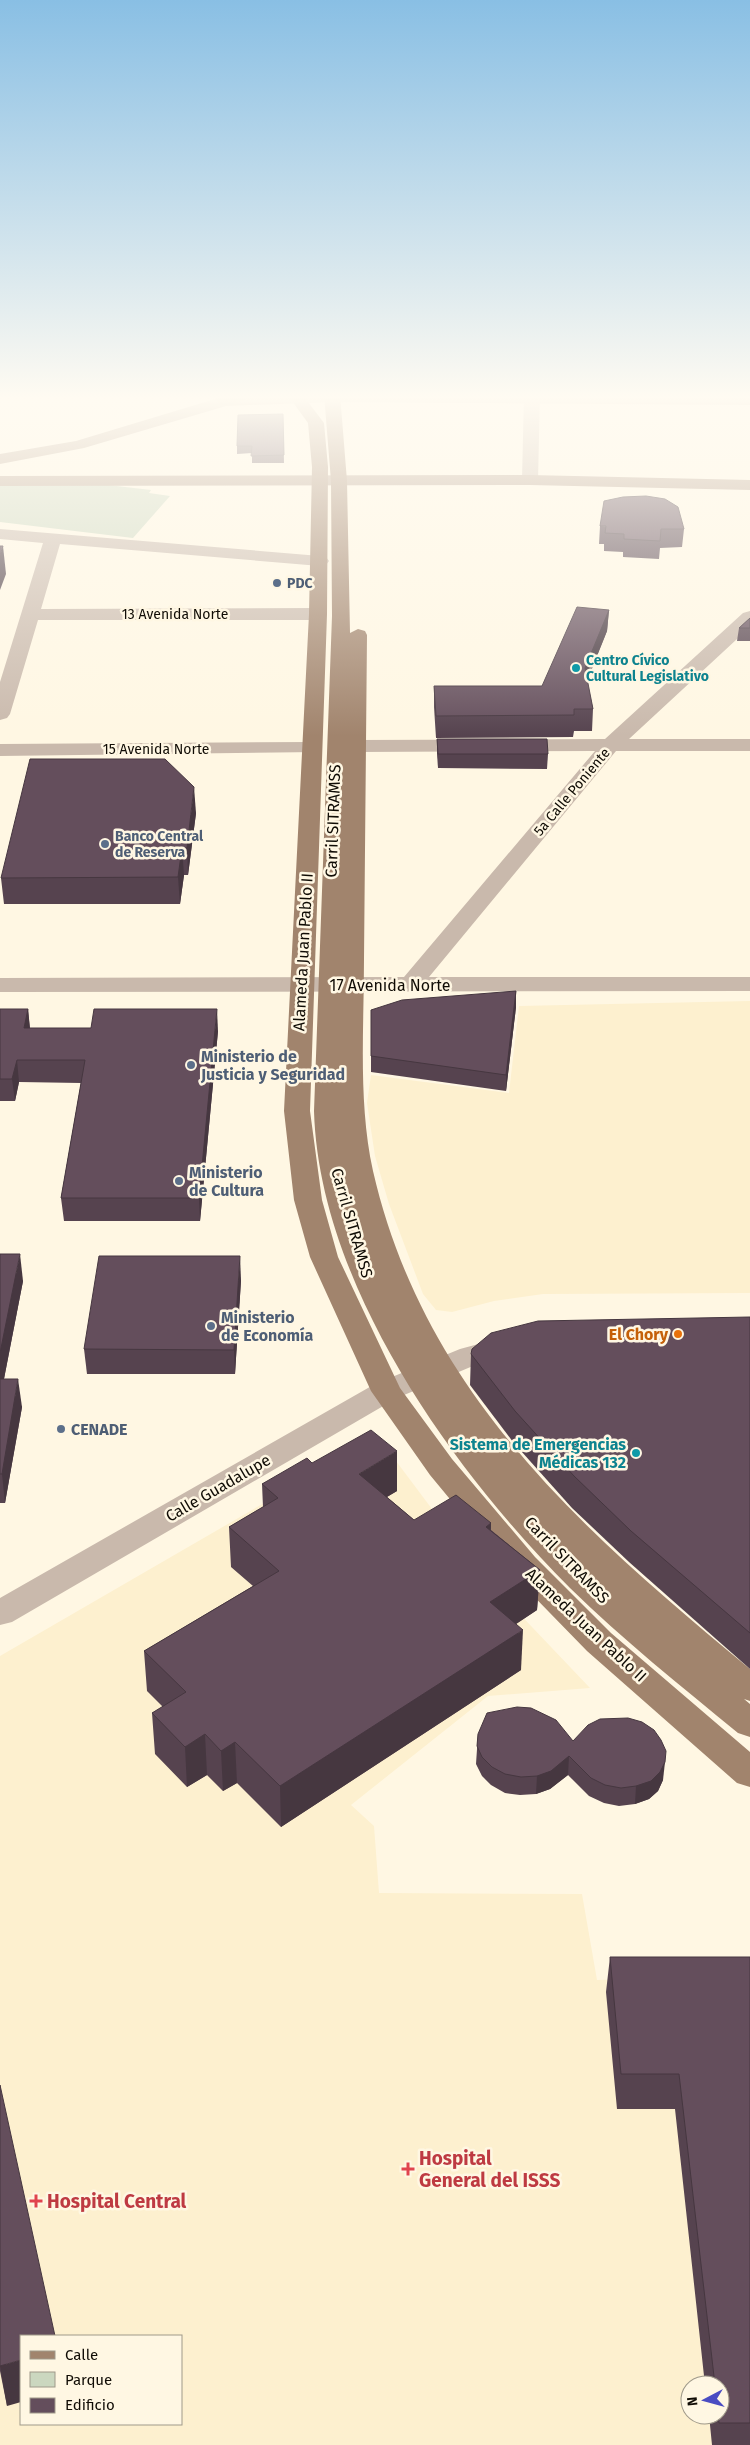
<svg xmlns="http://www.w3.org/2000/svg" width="750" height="2445" font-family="'Fira Sans',sans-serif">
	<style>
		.built { fill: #fdf0cf; fill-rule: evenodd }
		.green { fill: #cbd7bf }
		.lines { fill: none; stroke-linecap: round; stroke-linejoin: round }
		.minor { fill: #c9b9ac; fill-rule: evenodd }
		.tertiary { fill: #c9b9ac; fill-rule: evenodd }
		.secondary { fill: #b29a87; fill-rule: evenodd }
		.primary { fill: #a1846d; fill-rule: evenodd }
		.wall { fill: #56434f }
		.shaded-wall { fill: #463740 }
		.building { fill: #644e5c; stroke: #463740 }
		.service-dot { fill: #5c6f8a; stroke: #fff7e3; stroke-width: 2 }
		.culture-dot { fill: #0f9aa8; stroke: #fff7e3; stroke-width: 2 }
		.food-dot { fill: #e8710a; stroke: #fff7e3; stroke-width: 2 }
		.health-dot { fill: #e0444e; stroke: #fff7e3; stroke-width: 2 }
		.labels { text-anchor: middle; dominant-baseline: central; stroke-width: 5; stroke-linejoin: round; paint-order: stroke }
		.far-service-label { font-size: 14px; font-weight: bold; fill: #4e5e75; stroke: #fff7e3; text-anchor: start }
		.far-street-label { font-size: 14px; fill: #100c05; stroke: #fff7e3 }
		.far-culture-label { font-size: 14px; font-weight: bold; fill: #0d838f; stroke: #fff7e3; text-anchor: start }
		.street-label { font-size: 16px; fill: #100c05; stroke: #fff7e3 }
		.service-label { font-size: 16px; font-weight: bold; fill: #4e5e75; stroke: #fff7e3; text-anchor: start }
		.food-label { font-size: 16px; font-weight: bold; fill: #c56008; stroke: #fff7e3; text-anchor: end }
		.culture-label { font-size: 16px; font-weight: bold; fill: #0d838f; stroke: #fff7e3; text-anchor: end }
		.near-health-label { font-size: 19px; font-weight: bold; fill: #be3a42; stroke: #fff7e3; text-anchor: start }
	</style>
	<rect width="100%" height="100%" fill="#fff7e3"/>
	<!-- built -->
	<g class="built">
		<polygon points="750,1001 750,1293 543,1294 494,1301 452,1312 436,1310 423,1294 389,1204 375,1156 367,1103 371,1075 509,1093 519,1006"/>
		<path d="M347 1455 396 1461 477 1569 590 1688 488 1696 351 1805 374 1826 379 1893 582 1894 597 1980 750 1976V2445H0V1656ZM21 2336H181V2424H21ZM690 2385H720V2415H690Z"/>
	</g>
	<!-- green -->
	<polygon class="green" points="108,485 151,490 149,493 170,496 133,538 0,522 0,486"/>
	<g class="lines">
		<!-- minor -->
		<g class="minor">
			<polygon points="524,394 540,394 538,480 536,483 524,483 522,480"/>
			<polygon points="0,529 320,556 326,557 329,561 326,565 320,566 60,544 41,609 318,608 324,610 327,614 324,618 318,620 38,620 10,714 7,718 0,720 0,682 43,543 0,539"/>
			<polygon points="750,611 750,627 629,739 750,739 750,751 616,751 429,977 750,977 750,991 0,992 0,978 404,977 595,751 357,752 350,750 347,746 350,742 357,740 605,739 743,613"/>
			<polygon points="312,742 319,744 322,748 319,752 0,756 0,744"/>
		</g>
		<!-- tertiary -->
		<polygon class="tertiary" points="508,1336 518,1338 523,1345 518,1352 480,1363 397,1398 12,1622 0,1625 0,1598 375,1384 460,1349"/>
		<!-- secondary -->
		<g class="secondary">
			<polygon points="300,394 750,395 750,405 332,402 226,406 84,448 0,464 0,454 76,441 225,396"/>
			<polygon points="530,475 750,480 750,490 530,485 0,486 0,476"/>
		</g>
		<!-- primary -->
		<g class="primary">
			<path d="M232 394H253C247 401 229 406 220 404L217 401 220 398Z"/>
			<polygon points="287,394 302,394 324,423 328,467 327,614 310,1111 322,1200 338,1257 400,1388 452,1459 535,1557 611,1633 750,1752 750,1787 737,1783 587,1651 511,1573 430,1475 371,1391 310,1257 294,1200 284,1111 309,614 312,467 308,423"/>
			<path d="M324 394H340L347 481 350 633 358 629 365 631 367 635C366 743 365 851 364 959 364 1029 358 1103 373 1171 424 1393 582 1530 750 1669V1701L744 1699 750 1704V1737L738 1733C681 1686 623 1640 570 1588 452 1470 319 1284 314 1111L332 616 331 481Z"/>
		</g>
	</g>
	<!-- wall -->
	<g class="wall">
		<polygon points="283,414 284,463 252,463 252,453 237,454 237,446"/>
		<polygon points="600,526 684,529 682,547 660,548 659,559 623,557 623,552 604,551 604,544 599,544"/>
		<polygon points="609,610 607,631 587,680 593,709 592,731 574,731 573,737 436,738 434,707 434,686 542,686"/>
		<polygon points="750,618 750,641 737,641 739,628"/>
		<polygon points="437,739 548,754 547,769 438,768 437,754"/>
		<polygon points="196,813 188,875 184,875 180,904 4,904 1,878"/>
		<polygon points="516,991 516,1007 506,1091 371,1072 371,1010"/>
		<polygon points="0,1009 28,1009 30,1028 218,1031 200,1221 64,1221 61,1198 81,1083 19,1082 15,1101 0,1101"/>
		<polygon points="0,1254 23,1281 4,1379 22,1407 5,1503 0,1503"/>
		<polygon points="241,1280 235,1374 87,1374 84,1349"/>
		<polygon points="750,1317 750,1669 629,1562 572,1508 513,1442 470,1385 471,1354"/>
		<polygon points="312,1463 397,1491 387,1497 414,1520 491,1523 491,1530 540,1570 537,1610 516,1624 521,1670 281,1827 237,1783 223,1791 207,1775 187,1787 155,1754 152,1713 163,1707 147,1691 144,1651 253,1586 231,1567 229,1527 263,1507 262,1484"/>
		<polygon points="478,1734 573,1741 663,1780 658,1791 649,1799 635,1804 619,1806 604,1803 589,1796 568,1775 550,1789 536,1794 520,1795 505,1793 491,1785 482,1776 476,1764"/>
		<polygon points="610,1957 750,1957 750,2445 712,2445 709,2415 720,2415 720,2385 705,2385 675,2109 617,2109 606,1992"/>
		<polygon points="0,2085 7,2406 0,2371"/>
	</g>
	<!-- shaded-wall -->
	<g class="shaded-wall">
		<polygon points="3,546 6,574 0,590 0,555"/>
		<polygon points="609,610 607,631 584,689 585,668"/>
		<polygon points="194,787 196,813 188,875 187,848"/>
		<polygon points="182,848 184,875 180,904 178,877"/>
		<polygon points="516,991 516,1007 506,1091 506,1075"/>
		<polygon points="28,1009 30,1031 24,1028"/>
		<polygon points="217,1009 218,1031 200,1221 199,1198"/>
		<polygon points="17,1060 19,1082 15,1101 12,1079"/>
		<polygon points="20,1254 23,1281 0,1399 0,1353"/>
		<polygon points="240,1256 241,1280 235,1374 234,1350"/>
		<polygon points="18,1379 22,1407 5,1503 2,1474"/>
		<polygon points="397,1451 397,1491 359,1513 359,1474"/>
		<polygon points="491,1523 489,1563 486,1527"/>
		<polygon points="540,1570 537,1610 489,1642 490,1602"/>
		<polygon points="523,1630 521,1670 281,1827 280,1786"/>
		<polygon points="205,1734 207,1775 187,1787 185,1747"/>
		<polygon points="235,1742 237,1783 223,1791 221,1751"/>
		<polygon points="569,1756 568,1775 550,1789 536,1794 537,1776"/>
		<polygon points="665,1762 663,1780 658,1791 649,1799 635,1804 636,1786"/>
		<polygon points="21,2360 21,2402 7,2406 0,2366"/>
	</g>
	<!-- building -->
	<g class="building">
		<polygon points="283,414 284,455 251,456 252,446 237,446 238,415"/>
		<polygon points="646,496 665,499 678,507 684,529 661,529 660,541 624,539 624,534 605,533 606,526 600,526 604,501 623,497"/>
		<polygon points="0,546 3,546 0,555"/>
		<polygon points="577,607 609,610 585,668 593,709 574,709 574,715 436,716 434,686 542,686"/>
		<polygon points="750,618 750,628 739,628"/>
		<polygon points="437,739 547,739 548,754 438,754"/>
		<polygon points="30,759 165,759 194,787 187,848 182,848 178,877 1,878"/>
		<polygon points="516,991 506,1075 371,1056 371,1010 402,1000"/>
		<polygon points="0,1009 28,1009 24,1028 91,1028 94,1009 217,1009 199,1198 61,1198 85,1060 17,1060 12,1079 0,1079"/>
		<polygon points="0,1254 20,1254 0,1353"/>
		<polygon points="99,1256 240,1256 234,1350 84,1349"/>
		<polygon points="750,1317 750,1633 631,1531 574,1476 515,1411 471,1354 472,1349 491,1333 538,1321"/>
		<polygon points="0,1379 18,1379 2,1474 0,1474"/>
		<polygon points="371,1430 397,1451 359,1474 414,1520 456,1495 491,1523 486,1527 540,1570 490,1602 523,1630 280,1786 235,1742 221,1751 205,1734 185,1747 152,1713 186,1692 144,1651 279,1571 229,1527 278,1498 262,1484 307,1458 312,1463"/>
		<polygon points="517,1707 531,1708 556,1720 573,1741 588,1725 600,1719 628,1718 642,1722 654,1730 661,1740 666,1751 665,1762 660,1772 651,1781 636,1786 621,1788 605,1785 591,1778 569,1756 551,1771 537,1776 521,1777 505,1774 492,1767 482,1757 477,1746 478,1734 487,1713"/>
		<polygon points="610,1957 750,1957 750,2423 719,2423 718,2415 720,2415 720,2385 715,2385 679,2074 621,2074"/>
		<polygon points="0,2085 55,2336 21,2336 21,2360 0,2366"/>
	</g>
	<!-- sky -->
	<linearGradient id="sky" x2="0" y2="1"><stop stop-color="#89bfe4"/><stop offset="0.54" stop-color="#fffbf2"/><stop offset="1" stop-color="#fffbf2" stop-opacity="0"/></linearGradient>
	<rect width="750" height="736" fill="url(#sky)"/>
	<!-- markers -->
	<g class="service-dot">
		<circle cx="277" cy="583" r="5"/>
		<circle cx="105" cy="844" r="5"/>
		<circle cx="191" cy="1065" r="5"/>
		<circle cx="179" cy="1181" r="5"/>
		<circle cx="211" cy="1326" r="5"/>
		<circle cx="61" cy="1429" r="5"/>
	</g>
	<g class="culture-dot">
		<circle cx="576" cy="668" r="5"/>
		<circle cx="636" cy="1453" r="5"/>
	</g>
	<circle class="food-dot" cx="678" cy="1334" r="5"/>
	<g class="health-dot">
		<path d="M405.5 2161.5h5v5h5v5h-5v5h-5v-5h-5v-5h5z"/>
		<path d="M33.5 2193.5h5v5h5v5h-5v5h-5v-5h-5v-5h5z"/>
	</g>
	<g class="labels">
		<!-- far-service labels -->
		<g class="far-service-label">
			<text x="287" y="583">PDC</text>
			<text x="115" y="836">Banco Central<tspan x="115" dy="16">de Reserva</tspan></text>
		</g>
		<!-- far-street labels -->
		<g class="far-street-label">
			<text x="175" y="614">13 Avenida Norte</text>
			<text x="156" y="749">15 Avenida Norte</text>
			<text transform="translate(572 792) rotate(-50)">5a Calle Poniente</text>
		</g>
		<!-- far-culture labels -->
		<g class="far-culture-label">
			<text x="586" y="660">Centro Cívico<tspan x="586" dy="16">Cultural Legislativo</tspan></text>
		</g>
		<!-- street labels -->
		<g class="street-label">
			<text transform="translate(333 821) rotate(-88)">Carril SITRAMSS</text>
			<text transform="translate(303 952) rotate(-87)">Alameda Juan Pablo II</text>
			<text x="390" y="985">17 Avenida Norte</text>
			<text transform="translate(352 1223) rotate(74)">Carril SITRAMSS</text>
			<text transform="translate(218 1488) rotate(-30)">Calle Guadalupe</text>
			<text transform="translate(567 1560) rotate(46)">Carril SITRAMSS</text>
			<text transform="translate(586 1625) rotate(43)">Alameda Juan Pablo II</text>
		</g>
		<!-- service labels -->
		<g class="service-label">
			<text x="201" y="1056">Ministerio de<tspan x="201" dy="18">Justicia y Seguridad</tspan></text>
			<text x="189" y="1172">Ministerio<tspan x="189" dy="18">de Cultura</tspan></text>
			<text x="221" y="1317">Ministerio<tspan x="221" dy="18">de Economía</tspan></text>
			<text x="71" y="1429">CENADE</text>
		</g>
		<!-- food labels -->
		<g class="food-label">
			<text x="668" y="1334">El Chory</text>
		</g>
		<!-- culture labels -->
		<g class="culture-label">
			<text x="626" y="1444">Sistema de Emergencias<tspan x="626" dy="18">Médicas 132</tspan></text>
		</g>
		<!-- near-health labels -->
		<g class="near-health-label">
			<text x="419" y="2158">Hospital<tspan x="419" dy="22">General del ISSS</tspan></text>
			<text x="47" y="2201">Hospital Central</text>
		</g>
	</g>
	<!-- legend -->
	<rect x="20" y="2335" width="162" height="90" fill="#fff7e3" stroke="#9f998a"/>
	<rect x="30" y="2351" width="25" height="8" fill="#a1846d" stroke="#9f998a"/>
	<text x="65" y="2360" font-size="15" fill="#100c05">Calle</text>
	<rect x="30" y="2372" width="25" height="15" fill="#cbd7bf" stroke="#9f998a"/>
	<text x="65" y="2385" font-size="15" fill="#100c05">Parque</text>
	<rect x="30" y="2398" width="25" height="15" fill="#644e5c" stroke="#9f998a"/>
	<text x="65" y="2410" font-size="15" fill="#100c05">Edificio</text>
	<!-- north arrow -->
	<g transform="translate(705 2400) rotate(264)"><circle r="24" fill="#fff7e3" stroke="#9f998a"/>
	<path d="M0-4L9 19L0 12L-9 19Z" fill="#4a4cc2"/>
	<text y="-8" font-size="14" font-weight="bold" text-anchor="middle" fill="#100c05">N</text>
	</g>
</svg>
